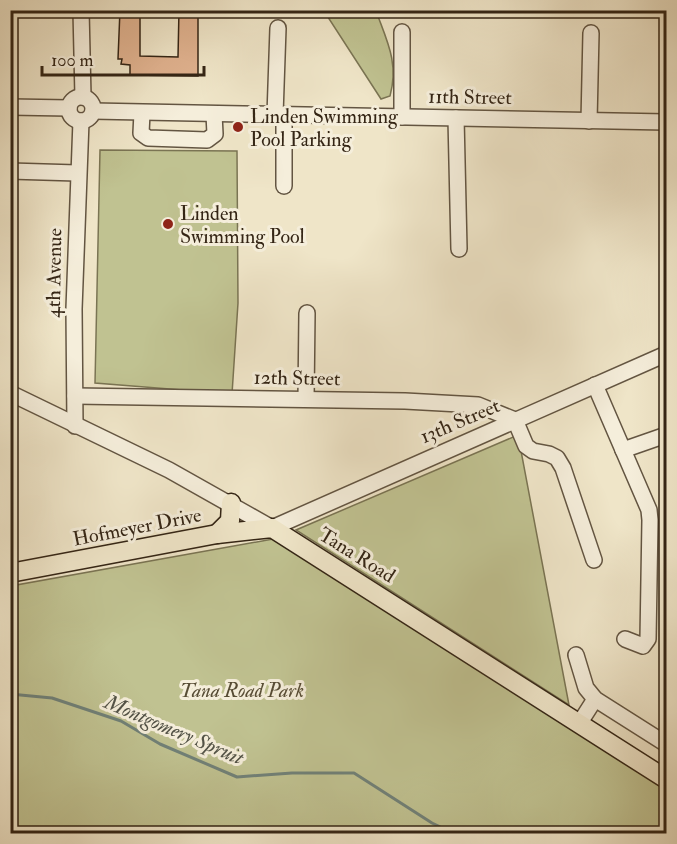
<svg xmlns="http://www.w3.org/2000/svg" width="677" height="844" font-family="'IM FELL Double Pica',serif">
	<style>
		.green { fill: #c0c291; stroke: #7a7453; stroke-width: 1.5 }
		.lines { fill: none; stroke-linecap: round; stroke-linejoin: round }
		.stream { stroke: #718178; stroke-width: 3 }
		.building { fill: #dfb18e; stroke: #342515; stroke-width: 1.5 }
		.minor-casing { stroke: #635542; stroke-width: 18 }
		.major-casing { stroke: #342515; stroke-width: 21 }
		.minor { stroke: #f5eedb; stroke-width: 15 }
		.major { stroke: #efe5c8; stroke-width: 18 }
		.poi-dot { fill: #8f2418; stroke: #f5eedb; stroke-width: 2 }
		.labels { text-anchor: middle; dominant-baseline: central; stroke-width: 6; stroke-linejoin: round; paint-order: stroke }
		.street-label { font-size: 20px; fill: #342515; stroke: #f5eedb }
		.poi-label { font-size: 20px; fill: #342515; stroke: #f5eedb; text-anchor: start }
		.park-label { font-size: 20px; font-style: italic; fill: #574c34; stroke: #f5eedb }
		.water-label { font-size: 21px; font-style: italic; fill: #535347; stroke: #f5eedb }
	</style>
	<rect width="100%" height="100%" fill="#efe5c8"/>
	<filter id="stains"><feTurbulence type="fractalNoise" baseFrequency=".00333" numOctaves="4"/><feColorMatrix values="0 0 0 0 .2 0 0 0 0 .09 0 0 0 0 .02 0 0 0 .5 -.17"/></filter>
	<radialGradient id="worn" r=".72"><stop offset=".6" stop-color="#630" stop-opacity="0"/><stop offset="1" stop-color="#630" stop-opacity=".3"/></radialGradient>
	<!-- green -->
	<g class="green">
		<path d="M324 11H376C387 41 399 63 390 96L381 99Z"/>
		<polygon points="100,150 237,151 238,303 232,394 95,383"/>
		<polygon points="518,435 569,705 296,530"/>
		<polygon points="273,539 585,735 666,789 666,833 11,834 11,586"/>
	</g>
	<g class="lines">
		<!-- stream -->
		<polyline class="stream" points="10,694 52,698 121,721 160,744 237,777 292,773 354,773 432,823 455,834"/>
	</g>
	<!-- building -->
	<polygon class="building" points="120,10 140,10 140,56 178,57 179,10 198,10 198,76 130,75 130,65 121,64 122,59 118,59"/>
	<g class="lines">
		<!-- minor casing -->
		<g class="minor-casing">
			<g id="minor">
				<polyline points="81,10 83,97"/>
				<circle cx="81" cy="109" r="12"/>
				<polyline points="10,107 69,108"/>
				<polyline points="93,111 666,122"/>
				<polyline points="142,113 141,133 148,138 207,140 215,134 214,114"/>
				<polyline points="275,115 278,28"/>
				<polyline points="402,117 402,32"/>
				<polyline points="456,118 459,249"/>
				<polyline points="589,121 591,33"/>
				<polyline points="10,171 77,173"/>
				<polyline points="284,186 284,115"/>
				<polyline points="595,385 649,510 650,520 648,639 643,646 625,639"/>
				<polyline points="10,393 169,470 272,528 666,354"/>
				<polyline points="75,396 405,401 478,405 515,420 526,446 533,451 549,454 557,458 563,468 594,560"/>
				<polyline points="306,399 307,313"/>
				<polyline points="75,426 74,309 81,121"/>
				<polyline points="623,450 666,435"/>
				<polyline points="576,655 586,688 595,699 666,744"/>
				<polyline points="579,724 595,699"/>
			</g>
		</g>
		<!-- major casing -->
		<g class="major-casing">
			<g id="major">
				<polyline points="217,534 230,521 231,503"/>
				<polyline points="10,573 217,534 272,528 666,779"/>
			</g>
		</g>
		<!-- minor -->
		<use href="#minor" class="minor"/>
		<!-- major -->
		<use href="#major" class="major"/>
	</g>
	<!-- markers -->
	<g class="poi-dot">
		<circle cx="238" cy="127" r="6"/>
		<circle cx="168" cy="224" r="6"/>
	</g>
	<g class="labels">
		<!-- street labels -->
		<g class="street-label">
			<text transform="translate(470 97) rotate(1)">11th Street</text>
			<text transform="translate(54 273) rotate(-89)">4th Avenue</text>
			<text transform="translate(297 378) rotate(1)">12th Street</text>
			<text transform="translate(460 421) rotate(-23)">13th Street</text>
			<text transform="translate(137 527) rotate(-11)">Hofmeyer Drive</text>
			<text transform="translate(357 555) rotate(32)">Tana Road</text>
		</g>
		<!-- poi labels -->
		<g class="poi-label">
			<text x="250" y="116">Linden Swimming<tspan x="250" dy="23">Pool Parking</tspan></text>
			<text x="180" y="213">Linden<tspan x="180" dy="23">Swimming Pool</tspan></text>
		</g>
		<!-- park labels -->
		<g class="park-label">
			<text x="242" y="690">Tana Road Park</text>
		</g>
		<!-- water labels -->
		<g class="water-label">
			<text transform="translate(174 730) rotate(23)">Montgomery Spruit</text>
		</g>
	</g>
	<!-- margin -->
	<rect width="677" height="844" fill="none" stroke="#efe5c8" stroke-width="36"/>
	<rect x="12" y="12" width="653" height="820" fill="none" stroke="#342515" stroke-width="3"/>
	<rect x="18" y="18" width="641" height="808" fill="none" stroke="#342515" stroke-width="1.5"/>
	<!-- scale -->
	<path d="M42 66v9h162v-9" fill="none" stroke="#342515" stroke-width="3"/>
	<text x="51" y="66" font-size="18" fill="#342515" stroke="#f5eedb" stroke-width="4.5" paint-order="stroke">100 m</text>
	<rect width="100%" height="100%" filter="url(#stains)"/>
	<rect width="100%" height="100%" fill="url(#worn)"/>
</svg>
